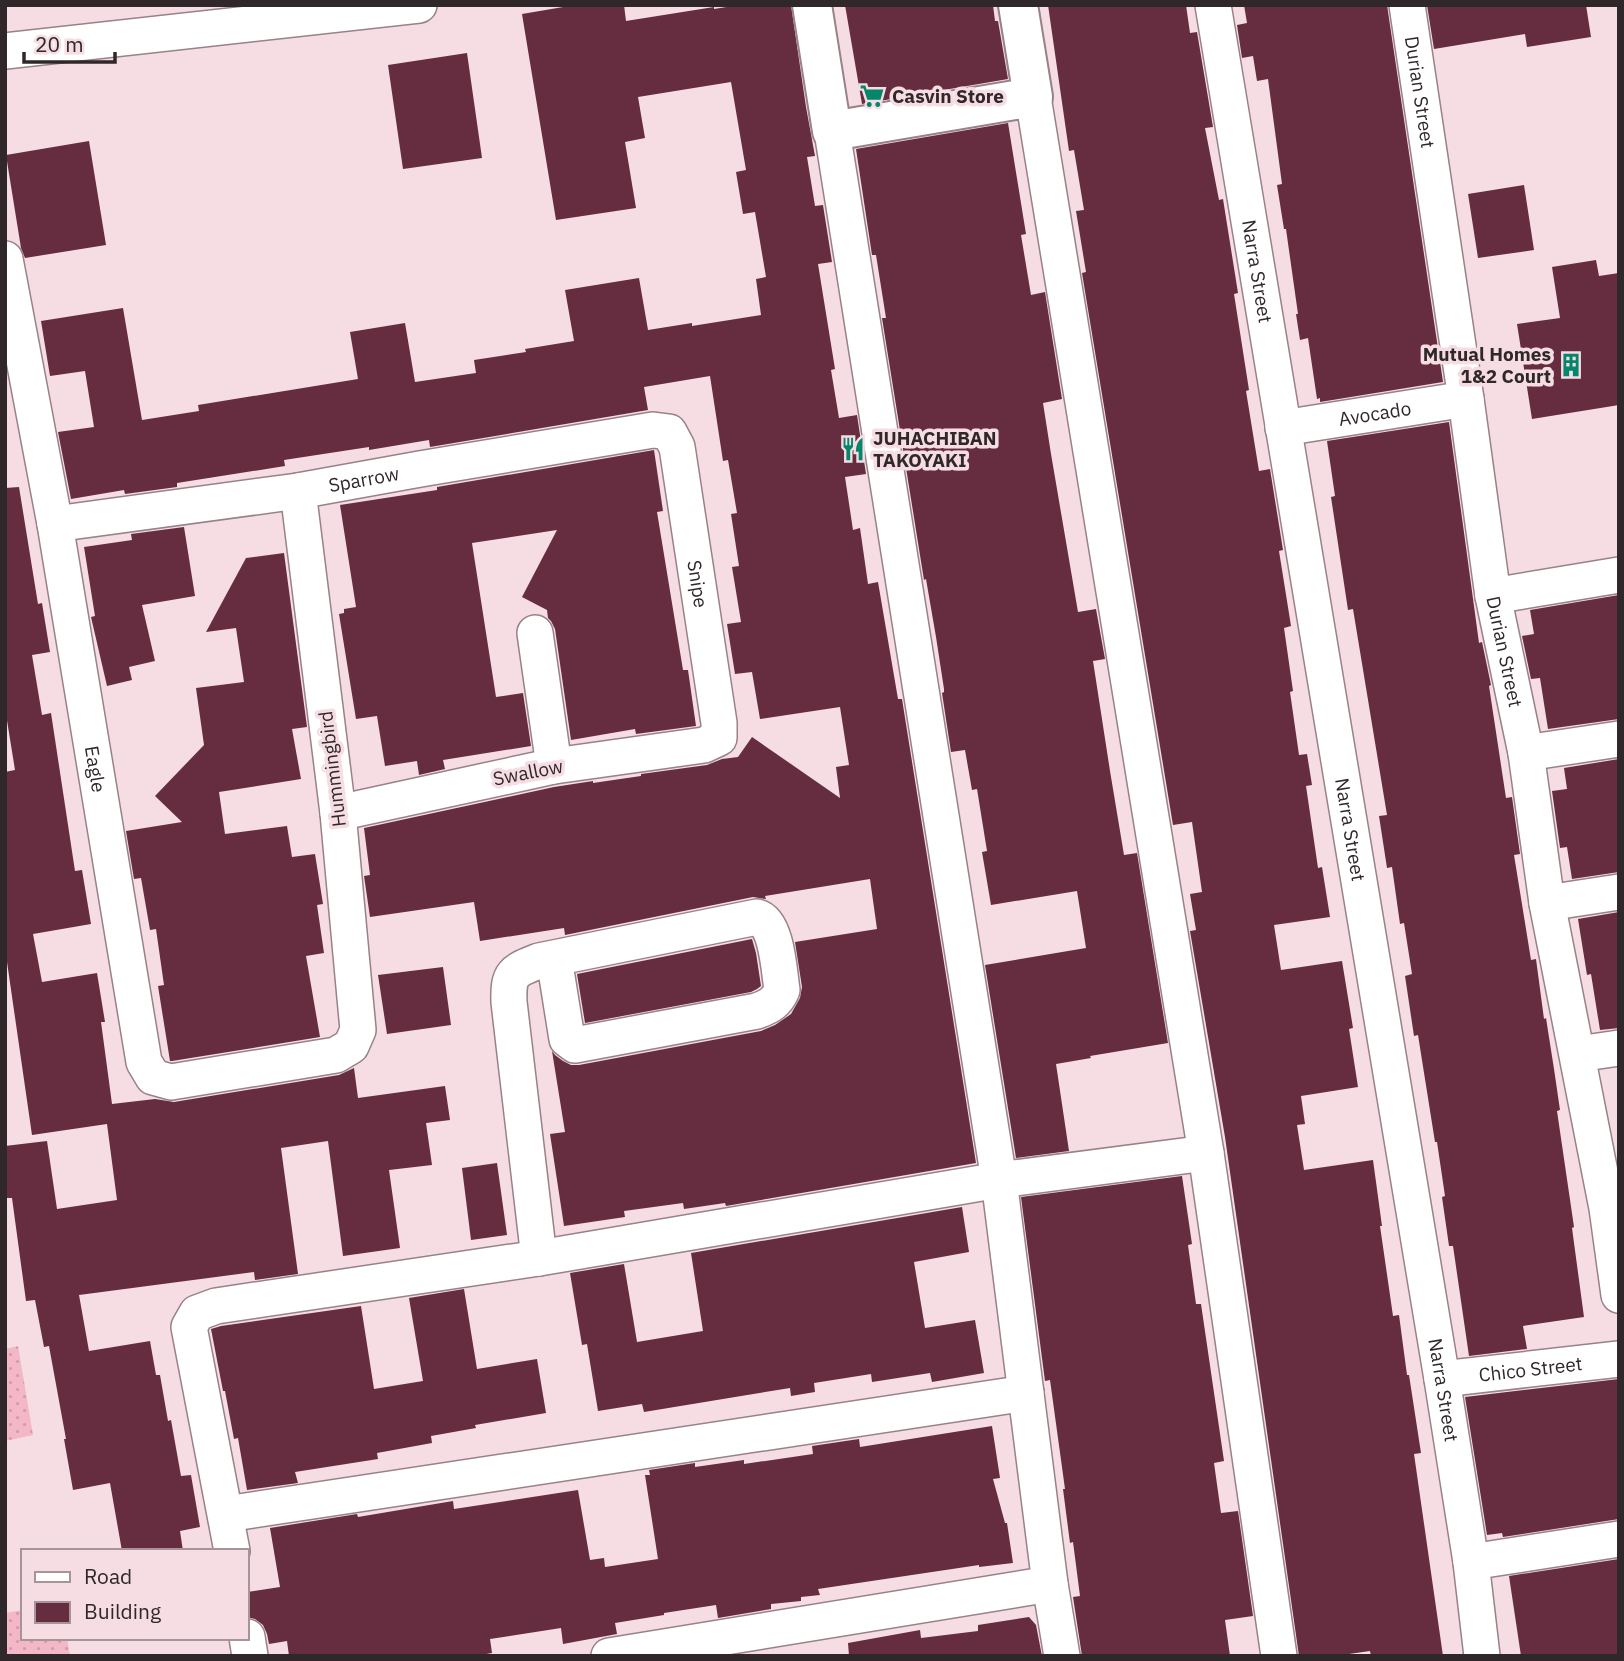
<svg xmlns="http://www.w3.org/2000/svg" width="1624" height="1661" font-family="'IBM Plex Sans',sans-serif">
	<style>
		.grass { fill: url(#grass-dots) }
		.building { fill: #662c3f }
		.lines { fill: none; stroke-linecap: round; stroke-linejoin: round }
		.minor-casing { stroke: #988287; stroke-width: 38 }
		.tertiary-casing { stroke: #988287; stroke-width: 42 }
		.minor { stroke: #fff; stroke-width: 35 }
		.tertiary { stroke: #fff; stroke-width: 38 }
		.labels { text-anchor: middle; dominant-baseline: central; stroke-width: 7; stroke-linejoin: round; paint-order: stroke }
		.street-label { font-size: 19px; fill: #2f2729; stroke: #f5dde3 }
		.poi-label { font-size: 19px; font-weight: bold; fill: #2f2729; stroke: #f5dde3; text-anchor: start }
	</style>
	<defs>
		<pattern id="grass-dots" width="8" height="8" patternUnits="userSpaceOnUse" patternTransform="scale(1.75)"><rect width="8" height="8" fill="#f3b7c7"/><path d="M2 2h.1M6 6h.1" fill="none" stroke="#d19dab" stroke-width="1.8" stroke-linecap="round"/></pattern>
	</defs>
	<rect width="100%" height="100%" fill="#f5dde3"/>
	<!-- grass -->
	<g class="grass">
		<polygon points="18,1346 33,1435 5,1441 5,1349"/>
		<polygon points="23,1610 23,1638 67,1638 70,1656 5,1656 5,1613"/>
	</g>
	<!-- building -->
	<g class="building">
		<polygon points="575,5 624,5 626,21 714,7 714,9 739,5 791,5 806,107 815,156 807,157 815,206 823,205 832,262 818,264 835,369 831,370 839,418 857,415 866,474 845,477 853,530 860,528 868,584 878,582 898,699 902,699 976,1163 726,1206 725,1203 684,1209 683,1203 624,1211 625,1217 564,1226 550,1134 565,1132 552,1051 555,1055 563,1061 571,1065 579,1065 761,1031 775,1025 791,1014 800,998 802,987 795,942 877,929 870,879 765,896 766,899 753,897 565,935 564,928 480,941 474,902 370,917 364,876 370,875 364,828 554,787 593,781 593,783 641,776 641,774 707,765 722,759 738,757 752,737 840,798 836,767 849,765 840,707 760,719 752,672 735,674 727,624 741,622 732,567 739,566 731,514 737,513 728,460 723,461 710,376 644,387 648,410 430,447 429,440 369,450 369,447 284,460 285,466 177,483 177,487 125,494 124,490 71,499 58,432 94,427 85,371 50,376 41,321 123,308 142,420 199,411 198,405 358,379 350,332 405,323 415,382 476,373 474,360 526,352 525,349 574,341 565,290 639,278 648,330 692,323 692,326 761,315 756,279 766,277 755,212 743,214 736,172 746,170 731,82 638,97 645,138 625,142 636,208 556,220 522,14"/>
		<polygon points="845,5 993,5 995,21 998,21 1008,79 862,104"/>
		<polygon points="1048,5 1186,5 1190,33 1197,32 1213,127 1205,128 1219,200 1223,199 1238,293 1234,294 1249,390 1246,391 1259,471 1270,469 1283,550 1279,551 1291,626 1284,628 1293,691 1290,692 1299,755 1307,754 1312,785 1306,786 1318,868 1322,867 1330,917 1274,925 1281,970 1342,961 1353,1028 1349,1029 1358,1087 1301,1096 1305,1124 1297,1125 1304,1170 1373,1160 1382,1226 1380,1226 1393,1316 1399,1315 1407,1375 1409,1375 1421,1453 1414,1454 1443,1656 1371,1656 1370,1651 1335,1656 1299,1656 1225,1137 1190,931 1196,930 1190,894 1202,892 1192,822 1173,825 1082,273 1086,272 1076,211 1084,210 1074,150 1069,151"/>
		<polygon points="1244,5 1387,5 1443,382 1320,402 1320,398 1317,399 1308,338 1300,340 1296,314 1298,314 1286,229 1284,229 1277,185 1282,184 1268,79 1257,81 1253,56 1242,58 1237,25 1247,23"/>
		<polygon points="1427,5 1586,5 1591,37 1527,47 1525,34 1434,49"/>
		<polygon points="467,53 482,158 403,169 388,65"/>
		<polygon points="1008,123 1026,234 1021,235 1031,295 1045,292 1062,399 1043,403 1051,454 1078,612 1096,609 1105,659 1093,661 1110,771 1124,855 1137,853 1168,1043 1090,1056 1091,1058 1056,1064 1069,1151 1016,1158 985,965 1086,948 1077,891 991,905 982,852 987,851 977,789 972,790 965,750 951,752 942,693 944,692 944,689 936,637 926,579 924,580 882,318 886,318 876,255 872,255 856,149"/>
		<polygon points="89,141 106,245 25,258 21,248 6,155"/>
		<polygon points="1524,185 1534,250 1478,258 1468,194"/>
		<polygon points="1596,260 1599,276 1619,273 1619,405 1532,419 1517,324 1560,318 1552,267"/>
		<polygon points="1449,422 1479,643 1482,642 1491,685 1489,686 1506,798 1512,797 1520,854 1514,855 1531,960 1536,959 1544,1019 1546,1018 1554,1069 1560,1110 1557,1111 1574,1227 1572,1228 1584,1317 1523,1326 1527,1349 1469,1356 1453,1246 1449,1246 1442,1197 1445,1196 1437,1142 1435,1142 1418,1035 1414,1036 1405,976 1412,974 1404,923 1400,924 1392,867 1387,868 1379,816 1387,815 1353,609 1348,610 1331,497 1335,496 1327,441"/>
		<polygon points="654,450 663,511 657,512 683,670 688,670 696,726 636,734 635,729 571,740 555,629 551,621 548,618 547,610 522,597 557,530 472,543 496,697 523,693 531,746 443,760 445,769 419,775 417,761 385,766 377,716 356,719 339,614 344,613 344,609 356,607 340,505 437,490 437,487"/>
		<polygon points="19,487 38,604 42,603 50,652 32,655 42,715 51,713 75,871 82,870 91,924 33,934 42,982 97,973 105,1022 101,1022 112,1104 155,1099 174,1102 339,1075 354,1068 358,1098 445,1086 450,1120 426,1123 432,1165 389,1170 400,1248 343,1256 328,1141 281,1148 298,1274 255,1280 254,1272 79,1295 89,1351 150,1341 156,1375 160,1375 168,1421 171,1420 181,1476 191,1475 200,1527 180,1531 183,1551 122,1551 110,1483 73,1490 64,1439 66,1439 49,1346 44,1347 35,1300 26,1301 12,1198 5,1198 5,1146 47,1141 57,1209 117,1200 107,1124 32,1135 5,948 5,772 15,770 5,708 5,488"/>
		<polygon points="184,527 195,596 142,605 155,661 129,667 132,680 107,686 91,617 95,616 84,547 132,540 131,534"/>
		<polygon points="284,553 307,727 292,729 301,779 219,792 225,834 287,826 292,857 315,854 323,904 317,905 324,953 306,956 320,1037 172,1061 170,1061 158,986 164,985 156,929 150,930 141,878 134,879 126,831 182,822 155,796 204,745 196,688 244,682 236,628 206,632 246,558"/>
		<polygon points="1619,595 1619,719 1548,729 1540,678 1531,679 1522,636 1534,634 1530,610"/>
		<polygon points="1619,759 1619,872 1572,879 1567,847 1560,848 1552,791 1567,789 1564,768"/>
		<polygon points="1619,912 1619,1028 1600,1030 1591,974 1587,975 1578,919"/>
		<polygon points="752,939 756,953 761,986 757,989 751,992 585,1023 577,974"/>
		<polygon points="443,967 451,1025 387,1034 378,975"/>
		<polygon points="497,1163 507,1235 471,1240 462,1168"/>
		<polygon points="1182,1176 1192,1244 1188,1245 1196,1304 1201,1304 1224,1461 1214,1463 1221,1513 1238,1511 1253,1616 1225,1620 1230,1656 1082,1656 1073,1597 1080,1596 1073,1542 1070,1543 1063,1489 1065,1489 1050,1380 1045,1381 1021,1197"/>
		<polygon points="962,1207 969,1252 914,1262 925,1328 975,1320 984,1373 932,1382 930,1373 872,1382 871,1374 814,1383 815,1392 791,1396 790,1388 644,1412 642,1404 598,1411 587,1344 582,1345 570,1273 624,1264 637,1342 703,1331 691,1253"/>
		<polygon points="464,1289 477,1369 537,1359 546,1413 475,1425 476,1428 431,1436 432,1443 377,1453 378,1459 295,1472 298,1483 247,1490 238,1438 234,1439 225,1391 223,1391 211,1329 221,1326 361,1306 374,1389 423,1381 409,1298"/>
		<polygon points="1619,1379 1619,1519 1503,1537 1502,1533 1487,1535 1465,1397"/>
		<polygon points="992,1426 1000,1478 993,1479 1005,1523 1007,1523 1013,1563 979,1567 979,1565 818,1589 820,1595 801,1597 801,1601 771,1604 771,1609 718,1618 716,1605 664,1613 664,1615 615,1623 617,1634 563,1644 561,1628 490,1639 492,1653 475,1656 289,1656 287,1641 269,1644 267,1634 263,1625 255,1619 247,1617 247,1592 280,1587 270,1528 357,1514 358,1517 453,1501 454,1509 578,1490 590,1560 604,1558 605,1567 658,1559 645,1475 650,1475 649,1470 695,1463 695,1467 744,1460 744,1464 813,1454 812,1446 859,1439 860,1447"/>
		<polygon points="1619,1559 1619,1656 1521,1656 1509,1576"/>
		<polygon points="1029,1617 1036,1625 1042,1656 849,1656 848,1643 920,1630 921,1638 978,1631 978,1625"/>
	</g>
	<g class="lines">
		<!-- minor casing -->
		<g class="minor-casing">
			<g id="minor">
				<path id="s1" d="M1213 5 1442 1379 1471 1562 1482 1656"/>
				<path id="s2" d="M1407 5 1466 399 1493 596 1526 753 1547 903 1607 1208 1619 1295"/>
				<polyline points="5,51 419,5"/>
				<polyline points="1033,97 1206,1153 1279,1656"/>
				<polyline points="832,131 999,1180 1050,1584 1062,1656"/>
				<path id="s3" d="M5 259 55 524 144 1062 153 1077 171 1082 336 1055 351 1046 358 1030 338 813 298 491"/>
				<path id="s4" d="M1283 428 1466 399"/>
				<path id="s5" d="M55 524 298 491 420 469 653 430 669 432 677 447 719 723V738L704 745 554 766 338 813"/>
				<polyline points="1493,596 1619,575"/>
				<polyline points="535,633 554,766"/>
				<polyline points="1526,753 1619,739"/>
				<polyline points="1547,903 1619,892"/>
				<polyline points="1578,1054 1619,1048"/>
				<path d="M539 1258 509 1002C508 973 513 971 539 961L757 917C777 922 779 971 782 990 777 1002 770 1006 757 1011L575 1045 567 1039 554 958"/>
				<path id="s6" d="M1442 1379 1619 1359"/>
				<polyline points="226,1514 1026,1393"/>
				<polyline points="232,1551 189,1327 197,1313 216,1306 539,1258 999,1180 1206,1153"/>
				<polyline points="1471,1562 1619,1539"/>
				<polyline points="247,1637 250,1656"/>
				<polyline points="609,1656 1050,1584"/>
			</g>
		</g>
		<!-- tertiary casing -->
		<g class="tertiary-casing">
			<polyline id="tertiary" points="812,5 832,131 1033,97 1018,5"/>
		</g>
		<!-- minor -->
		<use href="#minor" class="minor"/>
		<!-- tertiary -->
		<use href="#tertiary" class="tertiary"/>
	</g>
	<!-- icons -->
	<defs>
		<g id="supermarket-bare" transform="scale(1.89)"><path d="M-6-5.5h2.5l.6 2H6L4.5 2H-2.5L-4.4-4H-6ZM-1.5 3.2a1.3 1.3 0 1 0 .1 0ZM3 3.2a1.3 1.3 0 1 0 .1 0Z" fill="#04866a" stroke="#f5dde3" stroke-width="2.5" paint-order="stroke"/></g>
		<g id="building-bare" transform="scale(1.89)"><path d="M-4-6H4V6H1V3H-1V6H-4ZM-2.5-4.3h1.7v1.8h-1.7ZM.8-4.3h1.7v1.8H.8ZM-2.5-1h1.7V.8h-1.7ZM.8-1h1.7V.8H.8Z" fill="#04866a" stroke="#f5dde3" stroke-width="2.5" paint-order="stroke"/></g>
		<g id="restaurant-bare" transform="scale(1.89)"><path d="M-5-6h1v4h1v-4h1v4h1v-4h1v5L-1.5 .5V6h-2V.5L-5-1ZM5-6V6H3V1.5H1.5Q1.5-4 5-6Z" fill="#04866a" stroke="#f5dde3" stroke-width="2.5" paint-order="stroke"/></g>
	</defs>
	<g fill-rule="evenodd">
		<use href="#supermarket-bare" x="872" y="96"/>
		<use href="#building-bare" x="1571" y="365"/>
		<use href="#restaurant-bare" x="853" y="449"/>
	</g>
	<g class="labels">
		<!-- street labels -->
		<g class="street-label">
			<text stroke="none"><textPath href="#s2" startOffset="88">Durian Street</textPath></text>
			<text stroke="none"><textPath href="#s1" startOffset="270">Narra Street</textPath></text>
			<text stroke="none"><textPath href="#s4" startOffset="93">Avocado</textPath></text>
			<text stroke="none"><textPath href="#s5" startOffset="312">Sparrow</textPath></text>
			<text stroke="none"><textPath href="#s5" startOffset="777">Snipe</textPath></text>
			<text stroke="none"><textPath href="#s2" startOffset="654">Durian Street</textPath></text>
			<text stroke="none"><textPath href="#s3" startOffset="518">Eagle</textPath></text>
			<text transform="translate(332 769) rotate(-97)">Hummingbird</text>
			<text transform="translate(528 772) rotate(-11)">Swallow</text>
			<text stroke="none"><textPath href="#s1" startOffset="836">Narra Street</textPath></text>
			<text stroke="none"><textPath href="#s6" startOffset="89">Chico Street</textPath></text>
			<text stroke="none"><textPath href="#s1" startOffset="1404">Narra Street</textPath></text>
		</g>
		<!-- poi labels -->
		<g class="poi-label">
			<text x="892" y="96">Casvin Store</text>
			<text x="1551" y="354" text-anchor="end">Mutual Homes<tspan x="1551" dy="22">1&amp;2 Court</tspan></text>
			<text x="873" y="438">JUHACHIBAN<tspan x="873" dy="22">TAKOYAKI</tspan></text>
		</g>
	</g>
	<!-- border -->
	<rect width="1624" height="1661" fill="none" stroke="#2f2729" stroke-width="14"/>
	<!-- legend -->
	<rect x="21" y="1549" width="228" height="91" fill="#f5dde3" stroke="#a69499" stroke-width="2"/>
	<rect x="35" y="1572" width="35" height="10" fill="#ffffff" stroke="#a69499" stroke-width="2"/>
	<text x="84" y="1584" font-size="21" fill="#2f2729">Road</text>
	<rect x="35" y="1602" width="35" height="21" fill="#662c3f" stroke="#a69499" stroke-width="2"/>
	<text x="84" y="1619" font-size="21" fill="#2f2729">Building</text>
	<!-- scale -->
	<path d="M24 52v10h91v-10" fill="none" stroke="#2f2729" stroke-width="3.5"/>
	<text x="35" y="52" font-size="21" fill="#2f2729" stroke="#f5dde3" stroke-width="5" paint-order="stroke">20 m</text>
</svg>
